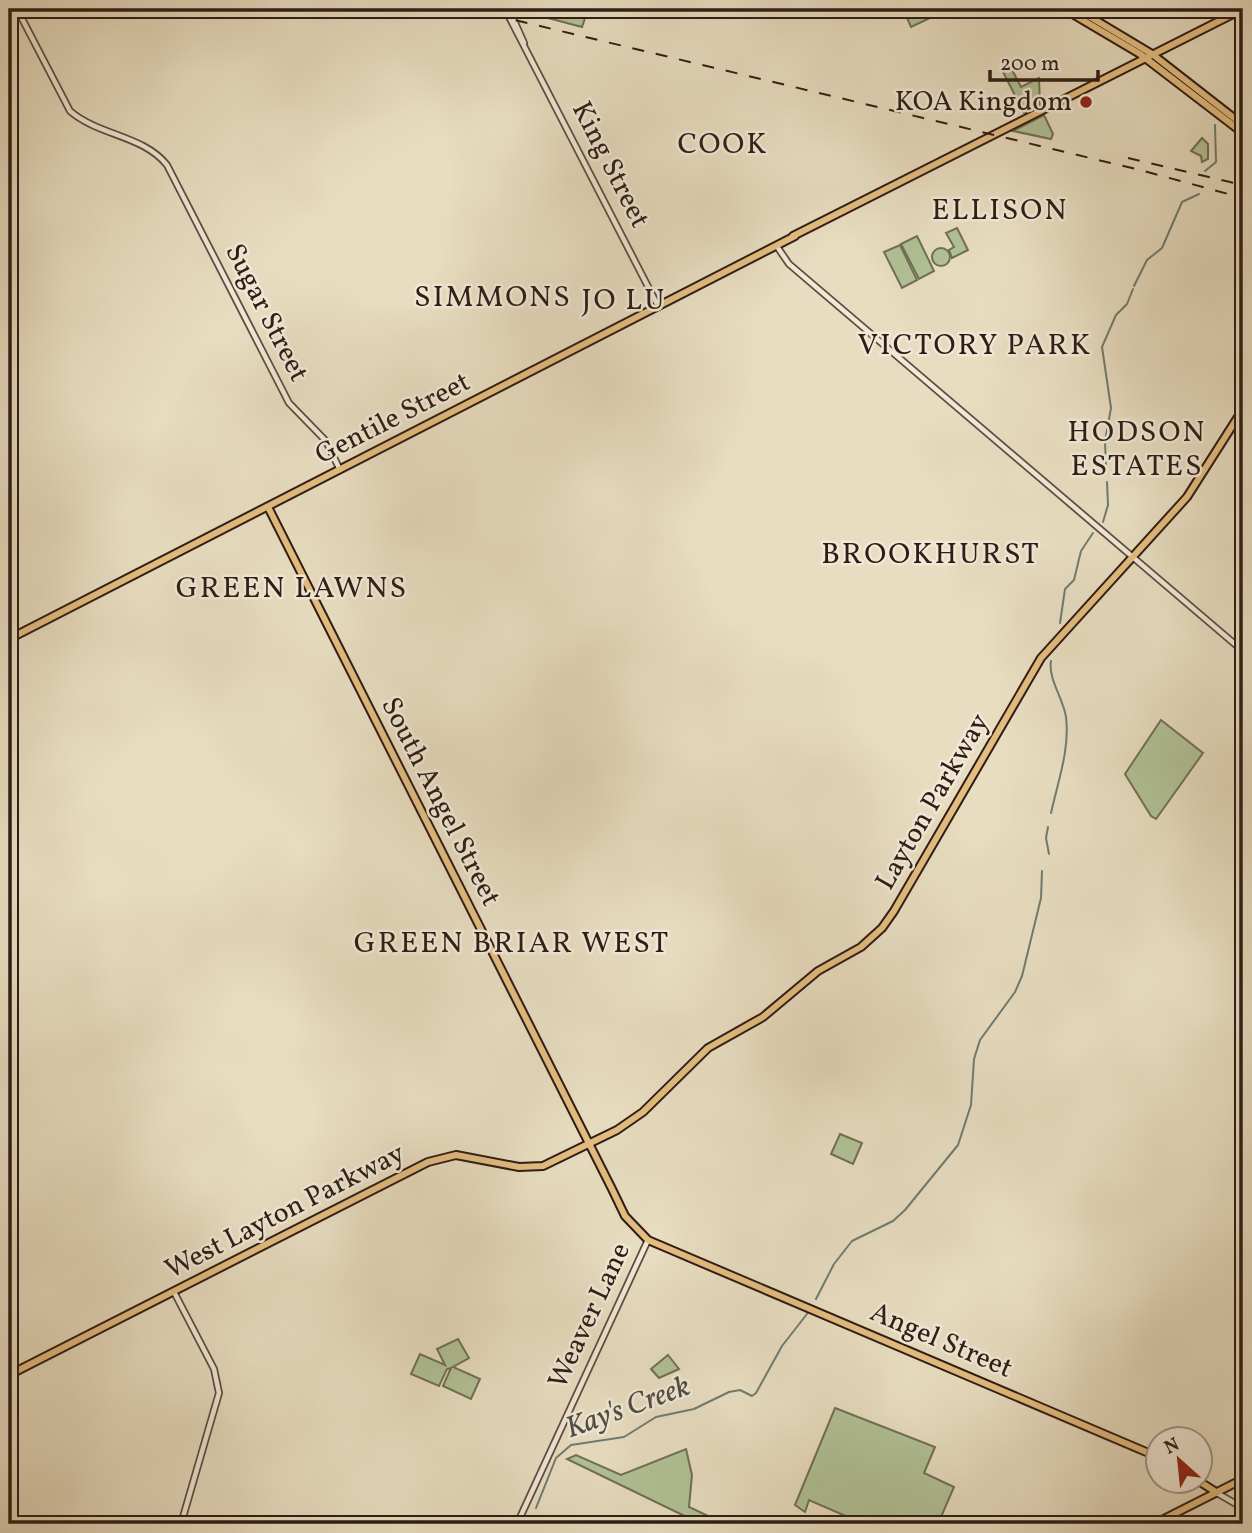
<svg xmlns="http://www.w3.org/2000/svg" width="1252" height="1533" font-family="Vollkorn,serif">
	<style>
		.green { fill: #b1c297; stroke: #706f56; stroke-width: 2 }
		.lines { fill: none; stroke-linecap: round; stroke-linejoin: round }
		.stream { stroke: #6e7c71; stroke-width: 2 }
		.minor-casing { stroke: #5c4c40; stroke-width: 8 }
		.major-casing { stroke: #2e1c15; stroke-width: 10 }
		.minor { stroke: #f0e9d7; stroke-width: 4.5 }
		.major { stroke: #e4be80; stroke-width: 6 }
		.rail { stroke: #2e1c15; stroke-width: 2; stroke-dasharray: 12 12; stroke-linecap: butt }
		.poi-dot { fill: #8f2418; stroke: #f0e9d7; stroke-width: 2.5 }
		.labels { text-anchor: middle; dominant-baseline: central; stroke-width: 5; stroke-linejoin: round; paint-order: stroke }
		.poi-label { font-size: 28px; fill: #2e1c15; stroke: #f0e9d7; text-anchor: end }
		.street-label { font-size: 28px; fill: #2e1c15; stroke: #f0e9d7 }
		.neighbourhood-label { font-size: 30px; letter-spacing: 2px; fill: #2e1c15; stroke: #f0e9d7 }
		.water-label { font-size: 30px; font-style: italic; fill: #4e4c43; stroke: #f0e9d7 }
	</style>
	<rect width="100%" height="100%" fill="#e8ddc1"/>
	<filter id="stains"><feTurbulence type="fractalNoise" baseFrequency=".00286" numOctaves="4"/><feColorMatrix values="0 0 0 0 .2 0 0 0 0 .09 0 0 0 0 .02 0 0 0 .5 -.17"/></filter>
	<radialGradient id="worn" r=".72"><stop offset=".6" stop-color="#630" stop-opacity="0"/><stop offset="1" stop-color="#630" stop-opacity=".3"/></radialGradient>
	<!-- green -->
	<g class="green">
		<polygon points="561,9 578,9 586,15 582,27 544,17"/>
		<polygon points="903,9 923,9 928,19 911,27"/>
		<polygon points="1009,64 1021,87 1039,78 1040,107 1024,113 1001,68"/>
		<polygon points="1044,115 1053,134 1051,139 1013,131"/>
		<polygon points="1202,138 1208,144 1208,159 1202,162 1201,156 1191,151"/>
		<polygon points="957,228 968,250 952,258 949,250 954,247 946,233"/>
		<polygon points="917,236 934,271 919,279 901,244"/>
		<polygon points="900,245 917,280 902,288 884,252"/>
		<circle cx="941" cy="257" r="9"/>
		<polygon points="1161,720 1203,753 1156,819 1151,816 1125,774"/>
		<polygon points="840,1134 862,1143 853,1164 831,1154"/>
		<polygon points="458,1339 469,1358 453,1367 480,1379 471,1399 443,1386 451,1368 447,1369 439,1386 411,1374 420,1354 445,1365 437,1349"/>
		<polygon points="668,1355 679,1369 659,1378 651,1369"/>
		<polygon points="835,1408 935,1447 924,1473 954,1487 938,1524 864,1524 809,1500 805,1512 795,1505"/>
		<polygon points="686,1449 692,1475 689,1507 725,1524 701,1524 567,1459 576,1455 621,1475"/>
	</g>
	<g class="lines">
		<!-- stream -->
		<g class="stream">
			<polyline points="1240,23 1243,39"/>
			<polyline points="1205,171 1216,162 1215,125"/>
			<polyline points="1134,286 1147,260 1162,248 1182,202 1199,194"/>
			<polyline points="1106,470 1105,441 1111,408 1102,347 1116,315 1127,304 1133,289"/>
			<polyline points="1103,522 1108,505 1107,482"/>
			<polyline points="1060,623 1065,589 1074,580 1081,551 1093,533"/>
			<path d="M1051 661C1048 679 1063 698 1066 717 1070 749 1058 781 1051 813"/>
			<polyline points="1048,827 1046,838 1049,854"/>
			<polyline points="816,1299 834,1264 852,1241 893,1221 905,1210 958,1145 971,1105 974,1059 980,1040 1015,992 1022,976 1041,898 1042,871"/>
			<polyline points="536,1508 556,1458 571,1445 624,1437 656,1417 694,1409 729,1392 740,1390 752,1396 756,1393 782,1346 807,1314"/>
			<polyline points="530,1524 533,1518"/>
		</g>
		<!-- minor casing -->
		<g class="minor-casing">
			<g id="minor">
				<path d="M17 9 70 111C99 136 143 135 167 165L289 403 326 441 340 470"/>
				<polyline points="505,9 658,306"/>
				<polyline points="509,9 524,43"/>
				<polyline points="778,248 789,264 1243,651"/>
				<polyline points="174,1292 214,1369 219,1393 181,1524"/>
				<polyline points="1217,1493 1243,1508"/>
				<polyline points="517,1524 648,1240"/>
			</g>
		</g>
		<!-- major casing -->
		<g class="major-casing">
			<g id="major">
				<polyline points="1064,9 1140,54 1243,133"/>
				<polyline points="1077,9 1152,54 1243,125"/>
				<polyline points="793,236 1243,9"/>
				<polyline points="268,507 612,1189 625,1216 648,1240 1158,1457"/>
				<polyline points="9,639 795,236"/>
				<polyline points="9,1375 428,1162 456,1155 519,1167 543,1166 617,1130 643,1112 708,1048 763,1017 818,971 861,947 882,928 894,911 1041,658 1187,497 1243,409"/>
				<polyline points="1197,1480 1216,1492"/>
				<polyline points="1154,1524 1243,1479"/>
			</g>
		</g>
		<!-- minor -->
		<use href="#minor" class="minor"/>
		<!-- major -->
		<use href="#major" class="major"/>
		<!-- rail -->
		<g class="rail">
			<polyline points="469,9 1140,170 1243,198"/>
			<polyline points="1128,158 1243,185"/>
		</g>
	</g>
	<!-- markers -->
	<circle class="poi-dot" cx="1086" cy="102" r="7"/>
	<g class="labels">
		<!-- poi labels -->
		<g class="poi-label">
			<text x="1072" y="102">KOA Kingdom</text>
		</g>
		<!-- street labels -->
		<g class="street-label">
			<text transform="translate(610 165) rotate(63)">King Street</text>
			<text transform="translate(266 313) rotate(63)">Sugar Street</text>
			<text transform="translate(393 419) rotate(-27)">Gentile Street</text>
			<text transform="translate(440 802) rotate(63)">South Angel Street</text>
			<text transform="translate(933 802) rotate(-60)">Layton Parkway</text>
			<text transform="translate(285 1212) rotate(-27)">West Layton Parkway</text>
			<text transform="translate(590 1316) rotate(-65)">Weaver Lane</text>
			<text transform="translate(941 1341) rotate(23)">Angel Street</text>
		</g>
		<!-- neighbourhood labels -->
		<g class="neighbourhood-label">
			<text x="723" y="145">COOK</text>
			<text x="1000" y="211">ELLISON</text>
			<text x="493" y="298">SIMMONS</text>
			<text x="624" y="301">JO LU</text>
			<text x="975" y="346">VICTORY PARK</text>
			<text x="1137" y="433">HODSON<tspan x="1137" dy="34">ESTATES</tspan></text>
			<text x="931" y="555">BROOKHURST</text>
			<text x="292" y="589">GREEN LAWNS</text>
			<text x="512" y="944">GREEN BRIAR WEST</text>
		</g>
		<!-- water labels -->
		<g class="water-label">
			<text transform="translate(628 1408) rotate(-20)">Kay's Creek</text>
		</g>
	</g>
	<!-- margin -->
	<rect width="1252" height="1533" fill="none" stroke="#e8ddc1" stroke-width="35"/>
	<rect x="10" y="10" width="1231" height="1512" fill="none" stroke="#2e1c15" stroke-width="3.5"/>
	<rect x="18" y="18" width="1217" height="1498" fill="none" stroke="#2e1c15" stroke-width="2"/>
	<!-- north arrow -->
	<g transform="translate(1179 1460) rotate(333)"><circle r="33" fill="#f0e9d7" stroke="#a29789" stroke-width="2"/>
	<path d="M0-5L12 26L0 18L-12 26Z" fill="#8f2418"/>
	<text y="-10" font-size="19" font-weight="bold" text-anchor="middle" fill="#2e1c15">N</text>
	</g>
	<!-- scale -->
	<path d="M990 70v10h108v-10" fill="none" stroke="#2e1c15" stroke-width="3.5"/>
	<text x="1000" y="70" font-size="21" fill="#2e1c15" stroke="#f0e9d7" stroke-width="5" paint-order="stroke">200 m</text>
	<rect width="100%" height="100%" filter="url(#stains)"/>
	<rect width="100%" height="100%" fill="url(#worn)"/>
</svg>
